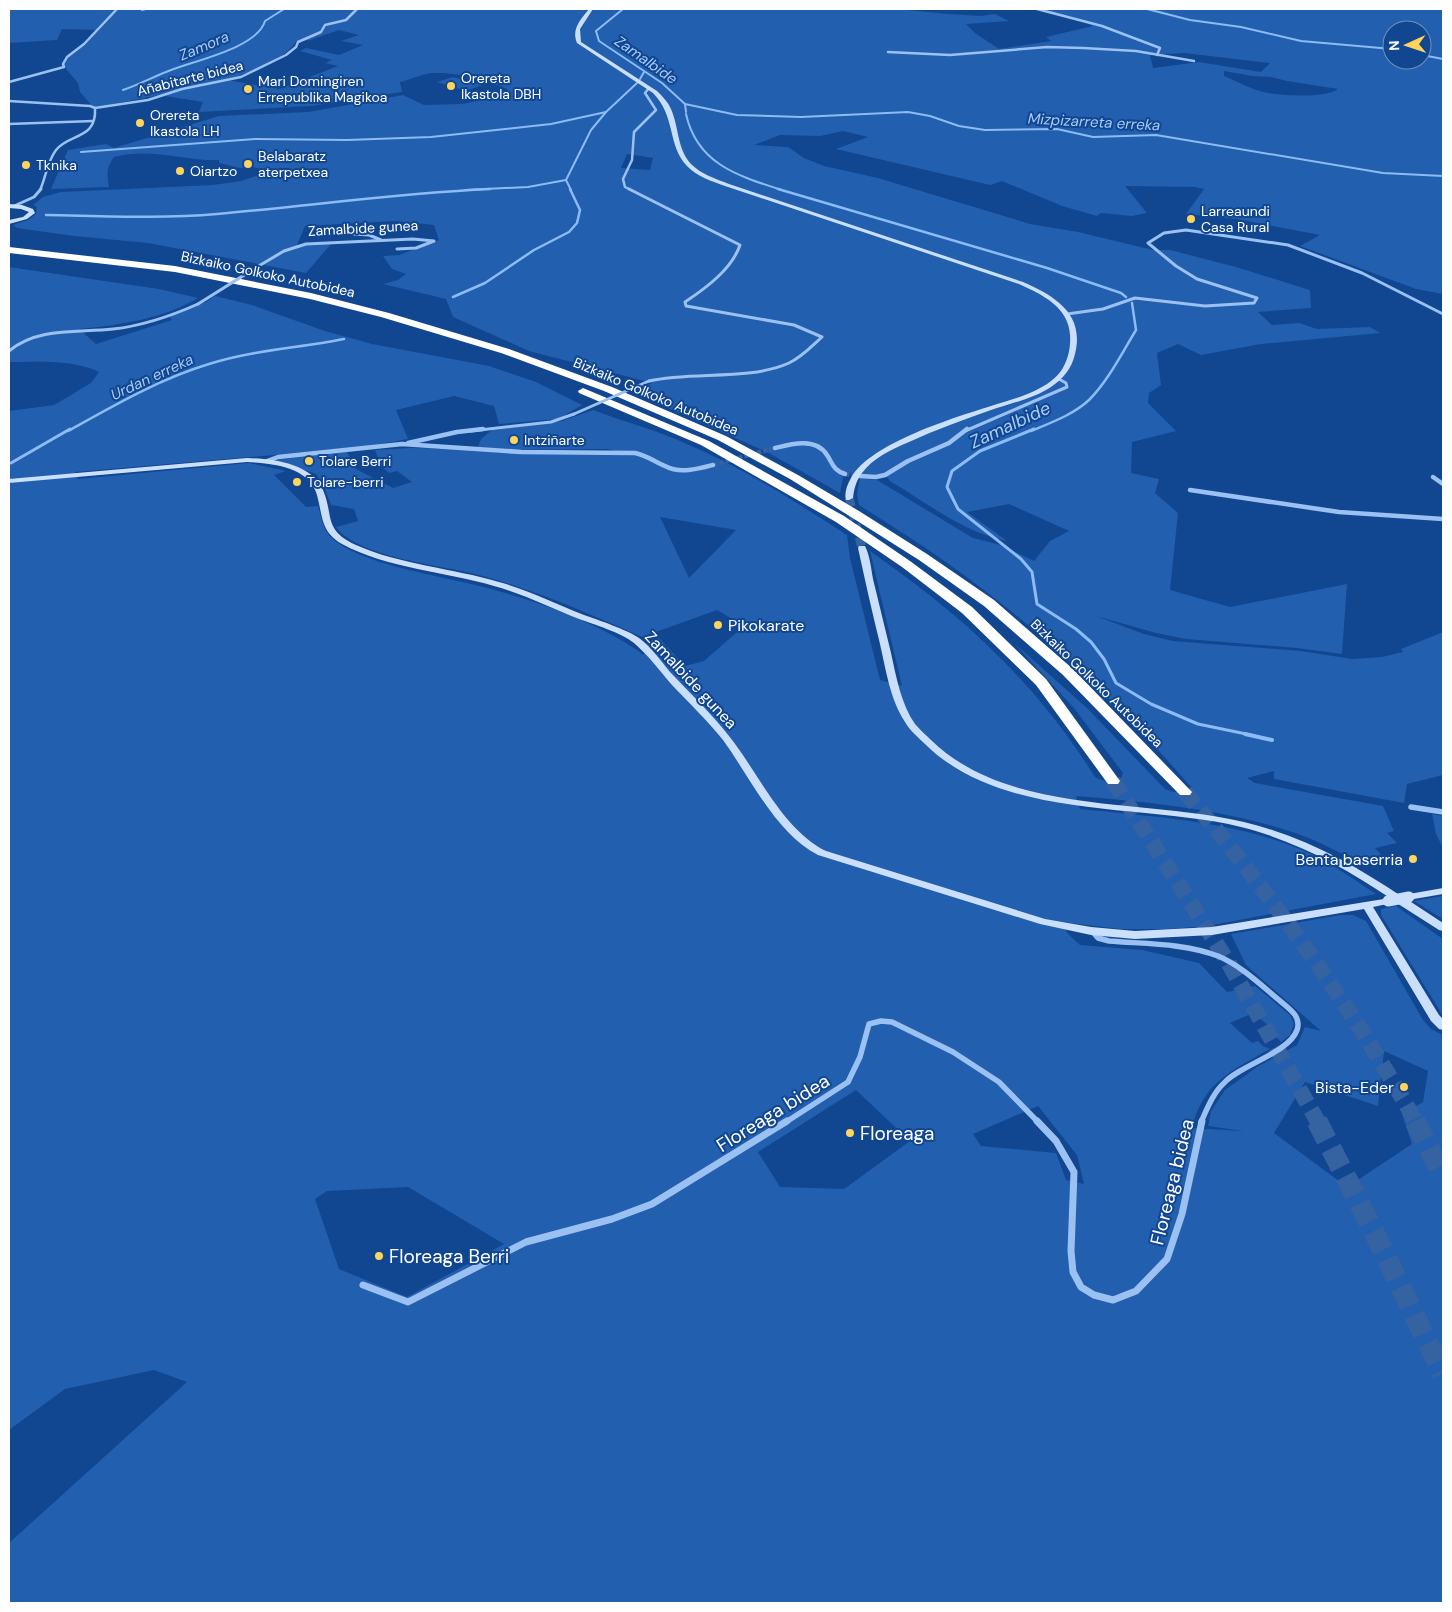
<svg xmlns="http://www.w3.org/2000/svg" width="1452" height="1612" font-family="'DM Sans',sans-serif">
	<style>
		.green { fill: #225faf; fill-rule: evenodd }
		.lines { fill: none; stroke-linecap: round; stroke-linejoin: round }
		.stream-far3 { stroke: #8cbbf6; stroke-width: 2 }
		.stream-far2 { stroke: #8cbbf6; stroke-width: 2.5 }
		.stream-far1 { stroke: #8cbbf6; stroke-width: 3 }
		.stream { stroke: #8cbbf6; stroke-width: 4 }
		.street-tunnel { stroke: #3562a1; stroke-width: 4.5; stroke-dasharray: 4.5 2; stroke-linecap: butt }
		.secondary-tunnel { stroke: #3562a1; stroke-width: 9; stroke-dasharray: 9 4.5; stroke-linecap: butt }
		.highway-tunnel-far1 { stroke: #3562a1; stroke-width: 16; stroke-dasharray: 16 8; stroke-linecap: butt }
		.highway-tunnel { stroke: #3562a1; stroke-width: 21; stroke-dasharray: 21 10; stroke-linecap: butt }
		.street-far4 { stroke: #9bc1f3; stroke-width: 2.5 }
		.street-far3 { stroke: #9bc1f3; stroke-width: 3 }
		.street-far2 { stroke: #9bc1f3; stroke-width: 4.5 }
		.street-far1 { stroke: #9bc1f3; stroke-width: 5.5 }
		.street { stroke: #9bc1f3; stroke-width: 7 }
		.secondary { fill: #cadffc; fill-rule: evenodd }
		.highway { fill: #fff; fill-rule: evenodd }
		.street-bridge { stroke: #9bc1f3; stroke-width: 3 }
		.secondary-bridge { stroke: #cadffc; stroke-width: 11 }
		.poi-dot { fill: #ffd35c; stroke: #114690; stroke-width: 2 }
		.labels { text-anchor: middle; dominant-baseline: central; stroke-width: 4; stroke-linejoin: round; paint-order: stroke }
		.far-street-label { font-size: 14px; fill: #fff; stroke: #114690 }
		.far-poi-label { font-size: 14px; fill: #fff; stroke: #114690; text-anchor: start }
		.far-water-label { font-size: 15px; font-style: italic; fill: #a7cbfa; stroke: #114690 }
		.poi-label { font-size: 16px; fill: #fff; stroke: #114690; text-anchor: end }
		.street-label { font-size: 16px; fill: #fff; stroke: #114690 }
		.water-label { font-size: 18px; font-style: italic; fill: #a7cbfa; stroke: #114690 }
		.near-street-label { font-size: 19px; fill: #fff; stroke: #114690 }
		.near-poi-label { font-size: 19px; fill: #fff; stroke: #114690; text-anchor: start }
	</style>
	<rect width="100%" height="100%" fill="#114690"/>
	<!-- green -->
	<g class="green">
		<path d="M9 9H897L948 14 981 16 995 14 1009 21 966 24 975 33 999 49 1051 41 1046 37 1093 26 1079 20 1033 9H1443V294L1416 289 1300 246 1320 235 1236 219 1186 214 1204 189 1195 187 1125 186 1147 213 1132 216 1101 213 1097 216 1062 206 1002 181 990 185 836 149 868 137 843 131 820 136 780 135 754 145 788 147 804 158 824 166 878 178 1030 224 1078 232 1153 250H1170L1236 267 1310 290 1311 308 1258 312 1272 325 1299 323 1317 329 1370 327 1380 333 1261 344 1201 355 1178 344 1157 353 1161 385 1149 393 1148 403 1176 431 1132 442 1131 473 1159 479 1155 493 1178 513 1170 590 1230 607 1347 584 1342 654 1297 648 1186 639 1156 633 1096 616 1144 634 1173 641 1301 651 1352 659 1382 657 1403 652 1401 649 1443 632V775L1407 784 1404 803 1274 779V771L1247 778 1255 783 1383 806 1394 831 1387 833 1397 843 1375 848 1384 858 1365 866C1341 853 1317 840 1292 832 1222 809 1149 802 1076 796L1080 809C1156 817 1240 821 1311 854 1334 865 1355 880 1376 894L1207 926 1168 929H1120L1062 922 1067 933 1080 945 1142 950 1199 963 1227 992 1255 986 1290 1015 1294 1024 1290 1035 1281 1042 1271 1031 1269 1026 1253 1013 1230 1023 1252 1043 1258 1041 1263 1046 1270 1049C1233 1070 1203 1082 1192 1128L1243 1131 1208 1126 1211 1111 1225 1090 1257 1067 1297 1045 1305 1027 1321 1031 1246 965 1231 934 1341 915H1353L1366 921 1423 1020 1431 1029 1443 1035V1603H9V1543L187 1382 154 1370 65 1389 9 1430V411L54 405 91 383 99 372C73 359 37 362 9 362V267L159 289 198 298C163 319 119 325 79 329L96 344 172 320 168 315 206 302 215 296 252 305 325 331 372 344 489 366 536 382 582 405 558 419 499 424 494 406 454 396 396 410 408 439 374 445 274 455 75 472 78 479 249 463 286 471 274 475 306 507 318 506C321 516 323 530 331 537 358 564 437 575 475 585 529 598 599 622 644 655L646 642 659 638 685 666 704 661 744 626 717 610 642 637C606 621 570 605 533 592 513 585 492 578 471 573 437 565 357 556 336 527L358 521 354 509 331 505 323 484 316 474 275 460 347 452 356 469 393 488 412 482 397 471 389 473 381 466 375 450 411 448 466 449 499 453H627L607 449 511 450 478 447 481 439 492 430 562 421 593 410C624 422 657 430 687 444 743 468 796 502 847 535L850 558 880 680 902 686 870 551C962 615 1035 681 1095 777 1103 782 1112 782 1121 778L1123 773 1074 708 1014 643 1087 708 1165 789C1174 793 1184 794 1191 787 1126 712 1055 643 976 584 938 555 898 530 859 505L857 494 860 478 877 480 973 538 1001 545 1034 561 1050 541 1069 531 1009 504 967 512 1007 541C964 533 927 503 890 481L887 477 844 472 840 493 767 452 632 392 652 383 529 351 453 317 446 299 383 284 398 280 406 274 392 269 383 256 399 255 439 240 434 225 395 221 305 226 297 245 332 243 306 273 148 243 74 236 17 228 13 225 28 220 36 214 37 207 33 205 43 197 61 192 213 185 241 181 259 175 261 169 253 167 240 168 219 163V160C183 161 150 147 114 157 106 168 107 174 109 187L51 189 68 150 106 144 114 148 219 116 308 112 403 95 424 105 463 104 505 95 507 89C488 80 448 70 426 74 418 76 409 80 400 82L402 92 311 106 199 112 203 102 159 95 94 108 80 92 78 83 66 69 63 61 98 30 62 29 57 40 9 43ZM339 30 359 35 341 41 363 45 339 55 306 48 300 51 332 60 325 63 338 66 279 89 227 80C246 74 287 59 296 41L310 40ZM1392 30H1422V60H1392ZM1184 53 1269 63H1270L1261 72 1199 62 1153 68 1150 55ZM1224 71 1252 76 1271 77 1287 81 1338 89C1327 98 1283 96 1268 93 1253 90 1238 82 1224 76ZM627 154 653 158 650 170 621 168ZM660 517 736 530 689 578ZM1384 1051 1428 1071 1423 1102 1402 1114 1412 1144 1347 1187 1274 1133 1305 1082 1378 1106ZM856 1090 910 1141 844 1189 780 1187 758 1152ZM1038 1106 1077 1155 1084 1184 1066 1180 1056 1153 981 1146 973 1134ZM408 1187 504 1244 407 1297 339 1269 315 1199 327 1191Z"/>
		<polygon points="453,77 482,85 466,91 437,82"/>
		<polygon points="1432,814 1443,816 1443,848 1436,834"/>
		<polygon points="1443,896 1443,919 1414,901"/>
		<polygon points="1396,906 1443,939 1443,1016 1381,915 1381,909"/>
	</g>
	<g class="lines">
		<!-- stream-far3 -->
		<g class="stream-far3">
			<polyline points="623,9 596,31 599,41 662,83 685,104 686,112"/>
			<polyline points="1147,9 1190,20 1241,27 1301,41 1392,49"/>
			<polyline points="142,10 146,9"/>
			<polyline points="1422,55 1443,59"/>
			<polyline points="640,79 644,72"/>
			<path d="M123 90C138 85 151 78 166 72 191 61 257 49 265 21L284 9"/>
			<polyline points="685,104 737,115 801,117 908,112 930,116 959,126 985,130 1057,129 1093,137 1156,135 1383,173 1443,176"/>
			<path d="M686 114C697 164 738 176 782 190"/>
			<polyline points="81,152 255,139 347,140 431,137 551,124 606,112"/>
			<polyline points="465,190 528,187 566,180"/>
			<polyline points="571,190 566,180 591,130 606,112 637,83"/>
		</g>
		<!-- stream-far2 -->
		<g class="stream-far2">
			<polyline points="778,189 1047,268 1121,293 1126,297"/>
			<path d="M46 215C103 216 160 219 217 214 308 206 399 193 490 189"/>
			<polyline points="453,297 485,283 534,250 569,232 577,223 580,210 570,189"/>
			<path d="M68 431C113 406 159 379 209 364 253 350 299 348 344 339"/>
			<path d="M1031 431C1050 423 1073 415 1089 400 1108 381 1122 353 1136 330L1132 303"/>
		</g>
		<!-- stream-far1 -->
		<g class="stream-far1">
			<polyline points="1034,429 980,451 952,471 947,487 958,509 1021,559 1032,572 1037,604 1076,629 1091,642 1104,659 1116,683 1151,704 1198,724 1251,735"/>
			<polyline points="11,463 70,429"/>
		</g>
		<!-- stream -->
		<polyline class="stream" points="1245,734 1272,740"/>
		<!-- street-tunnel -->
		<g class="street-tunnel">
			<polyline points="713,465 775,448"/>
			<polyline points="845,474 860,476"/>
		</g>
		<!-- secondary-tunnel -->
		<polyline class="secondary-tunnel" points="849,498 862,548"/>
		<!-- highway-tunnel-far1 -->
		<g class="highway-tunnel-far1">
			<polyline points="1113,781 1228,962 1318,1122"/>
			<path d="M1185 792C1272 896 1350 1004 1416 1122"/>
		</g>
		<!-- highway-tunnel -->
		<g class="highway-tunnel">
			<polyline points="1317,1121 1372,1228 1443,1374"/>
			<polyline points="1415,1121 1443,1175"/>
		</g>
		<!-- street-far4 -->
		<g class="street-far4">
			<polyline points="1037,9 1102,26 1160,48 1157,55"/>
			<polyline points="888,52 950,55 1047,47 1083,48 1136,51 1194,61"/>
			<polyline points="9,82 64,67 63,64 67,57 84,44 117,9"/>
			<path d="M9 101 90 106 95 108C97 140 69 133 56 150 47 162 46 177 40 190"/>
			<polyline points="95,108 148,100 182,89 241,77 286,55 296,47 298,42 321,32 325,25 346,20 357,9"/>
			<polyline points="9,124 93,121"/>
			<polyline points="631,190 625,187 623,179 632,160 634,132 656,110 645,93 649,88"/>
		</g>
		<!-- street-far3 -->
		<g class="street-far3">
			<path d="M629 189 740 245C732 269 706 288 685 302L686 306 794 325 822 337C812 346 802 357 789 363 749 381 693 371 649 381"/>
			<polyline points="14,206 34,197 41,189"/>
			<polyline points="354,234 369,235 381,240"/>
			<polyline points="257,267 284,251 306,244 413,239 434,241 416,248 397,249"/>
			<polyline points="1067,314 1103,309 1135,298 1205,306 1254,303 1257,298 1197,279 1176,266 1148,243 1164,233 1186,230 1288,245 1362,273 1443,314"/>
			<path d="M9 351C38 327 77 333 113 329 142 326 171 316 198 304"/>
			<polyline points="471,431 551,422 574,414"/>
			<polyline points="965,431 1067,387 1066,383 1057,378"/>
		</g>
		<!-- street-far2 -->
		<g class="street-far2">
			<polyline points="408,443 457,432 483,429"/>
			<path d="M775 448C791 444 816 437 827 455 833 464 833 470 845 474"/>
			<path d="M267 461 278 457 402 444 521 452 635 453C646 455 655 462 665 466 680 474 698 469 713 465"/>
			<polyline points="860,476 876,477 885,475 908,461 949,443 967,429"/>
			<polyline points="1433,477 1443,484"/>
			<polyline points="1190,490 1339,512 1443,519"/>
		</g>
		<!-- street-far1 -->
		<g class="street-far1">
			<polyline points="1411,807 1443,812"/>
			<path d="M1092 931 1098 938 1109 941C1145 944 1184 943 1218 956 1240 965 1261 985 1279 1000 1288 1008 1302 1016 1297 1030 1289 1053 1240 1065 1224 1083 1213 1093 1207 1109 1201 1122"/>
			<polyline points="786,1122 848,1082 860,1057 869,1024 881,1021 892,1022 953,1052 999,1082 1038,1122"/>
		</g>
		<!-- street -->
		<g class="street">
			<polyline points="1037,1121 1056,1141 1074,1172 1071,1251 1073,1272 1081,1287 1094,1295 1113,1300 1136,1291 1167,1259 1182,1214 1202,1121"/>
			<polyline points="363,1285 408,1302 526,1242 612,1219 652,1204 787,1121"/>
		</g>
		<!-- secondary -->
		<g class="secondary">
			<path d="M589 9H593L580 29 581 42 657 91C663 97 668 102 671 109 679 127 677 149 691 164 701 174 716 179 729 184L1023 282C1055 296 1085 314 1075 354 1072 368 1063 379 1051 387 1033 399 1011 403 991 410 963 420 935 430 909 442 892 449 873 458 862 473 856 481 854 489 853 498L849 500H846C844 493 847 485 851 478 870 443 956 417 994 405 1016 398 1046 391 1061 371 1068 361 1071 347 1070 335 1069 307 1041 294 1019 284L725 186C712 181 697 177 687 166 667 145 676 116 653 93L577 43C571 29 581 19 589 9Z"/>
			<polygon points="9,204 22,205 33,209 35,213 27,219 9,224 9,220 23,217 29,212 21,209 9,208"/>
			<path d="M247 458C273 459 311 463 323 490 334 516 323 530 356 545 401 565 452 568 499 582 528 590 556 604 584 615 598 620 628 630 639 638 651 647 661 661 670 672 690 693 711 713 729 736 758 772 782 829 826 851L1045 919 1091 927 1135 931 1212 927 1390 898C1344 867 1296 841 1241 827 1143 803 1003 821 925 744 918 737 910 731 905 722 890 699 886 670 880 644 872 612 865 580 858 548L859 546H865C870 556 871 568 873 579 879 604 885 628 891 653 896 676 901 704 915 724 920 730 926 735 931 740 1009 816 1146 798 1244 822 1305 837 1353 864 1404 898L1405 895 1409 894 1443 888V894L1408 900 1443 923V931L1439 930 1392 900V903L1373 907 1439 1015 1443 1019V1030L1439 1029 1431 1021 1364 909 1212 935 1135 939 1091 935 1040 924 818 855C776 834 750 777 723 740 708 721 689 703 672 685 660 671 648 655 634 643 622 633 593 624 579 619 551 608 523 594 494 586 444 571 388 569 342 544 319 531 323 513 316 492 307 466 269 463 247 462L9 483V479Z"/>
		</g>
		<!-- highway -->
		<g class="highway">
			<polygon points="9,247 175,266 311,293 389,313 509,349 612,387 726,436 798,475 859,511 927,554 994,600 1073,669 1192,792 1190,795 1180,795 1063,675 984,606 919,560 851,517 790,479 718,440 604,391 501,353 381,317 310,299 175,272 9,253"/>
			<polygon points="583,388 709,441 844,516 910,561 972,607 1046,679 1120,781 1118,784 1108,784 1036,685 962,613 902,567 836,522 701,445 579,393 578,391"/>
		</g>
		<!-- street-bridge -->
		<g class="street-bridge">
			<polyline points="198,304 257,267"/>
			<polyline points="574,414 649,381"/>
		</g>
		<!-- secondary-bridge -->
		<polyline class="secondary-bridge" points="1388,901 1409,897"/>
	</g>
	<!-- markers -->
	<g class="poi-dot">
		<circle cx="451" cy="86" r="5"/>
		<circle cx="248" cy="89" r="5"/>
		<circle cx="140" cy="123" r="5"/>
		<circle cx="248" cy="164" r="5"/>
		<circle cx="26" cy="165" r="5"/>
		<circle cx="180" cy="171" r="5"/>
		<circle cx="1191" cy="219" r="5"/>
		<circle cx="514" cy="440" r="5"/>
		<circle cx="309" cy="461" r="5"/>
		<circle cx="297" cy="482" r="5"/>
		<circle cx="718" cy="625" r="5"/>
		<circle cx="1413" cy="859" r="5"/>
		<circle cx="1404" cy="1087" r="5"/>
		<circle cx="850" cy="1133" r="5"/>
		<circle cx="379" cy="1256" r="5"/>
	</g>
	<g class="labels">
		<!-- far-street labels -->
		<g class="far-street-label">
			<text transform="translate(190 78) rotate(-14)">Añabitarte bidea</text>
			<text transform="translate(363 228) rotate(-3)">Zamalbide gunea</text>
			<text transform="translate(268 274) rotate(12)">Bizkaiko Golkoko Autobidea</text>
			<text transform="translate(656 396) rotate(23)">Bizkaiko Golkoko Autobidea</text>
			<text transform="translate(1097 683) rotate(44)">Bizkaiko Golkoko Autobidea</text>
		</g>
		<!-- far-poi labels -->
		<g class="far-poi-label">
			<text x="461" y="78">Orereta<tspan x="461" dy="16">Ikastola DBH</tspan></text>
			<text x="258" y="81">Mari Domingiren<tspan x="258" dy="16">Errepublika Magikoa</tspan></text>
			<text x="150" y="115">Orereta<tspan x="150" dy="16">Ikastola LH</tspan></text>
			<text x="258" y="156">Belabaratz<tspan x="258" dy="16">aterpetxea</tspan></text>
			<text x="36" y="165">Tknika</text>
			<text x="190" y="171">Oiartzo</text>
			<text x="1201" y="211">Larreaundi<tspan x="1201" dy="16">Casa Rural</tspan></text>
			<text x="524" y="440">Intziñarte</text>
			<text x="319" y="461">Tolare Berri</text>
			<text x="307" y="482">Tolare-berri</text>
		</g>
		<!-- far-water labels -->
		<g class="far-water-label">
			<text transform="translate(204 46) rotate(-23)">Zamora</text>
			<text transform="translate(646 60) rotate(35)">Zamalbide</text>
			<text transform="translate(1094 122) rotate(3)">Mizpizarreta erreka</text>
			<text transform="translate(152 377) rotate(-25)">Urdan erreka</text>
		</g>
		<!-- poi labels -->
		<g class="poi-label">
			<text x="728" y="625" text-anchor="start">Pikokarate</text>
			<text x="1403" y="859">Benta baserria</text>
			<text x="1394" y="1087">Bista-Eder</text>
		</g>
		<!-- street labels -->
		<g class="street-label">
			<text transform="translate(691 680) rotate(47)">Zamalbide gunea</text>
		</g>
		<!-- water labels -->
		<g class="water-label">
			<text transform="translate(1010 425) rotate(-25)">Zamalbide</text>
		</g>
		<!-- near-street labels -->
		<g class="near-street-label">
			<text transform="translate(773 1113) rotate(-32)">Floreaga bidea</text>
			<text transform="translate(1172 1182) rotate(-76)">Floreaga bidea</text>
		</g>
		<!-- near-poi labels -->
		<g class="near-poi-label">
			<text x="860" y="1133">Floreaga</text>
			<text x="389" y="1256">Floreaga Berri</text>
		</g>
	</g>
	<!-- border -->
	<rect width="1452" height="1612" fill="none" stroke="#ffffff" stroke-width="20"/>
	<!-- north arrow -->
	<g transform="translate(1407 45) rotate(267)"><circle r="24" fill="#114690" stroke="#7090bc"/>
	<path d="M0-4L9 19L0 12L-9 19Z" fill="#ffd35c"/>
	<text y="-8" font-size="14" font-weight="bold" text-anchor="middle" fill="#ffffff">N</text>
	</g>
</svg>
